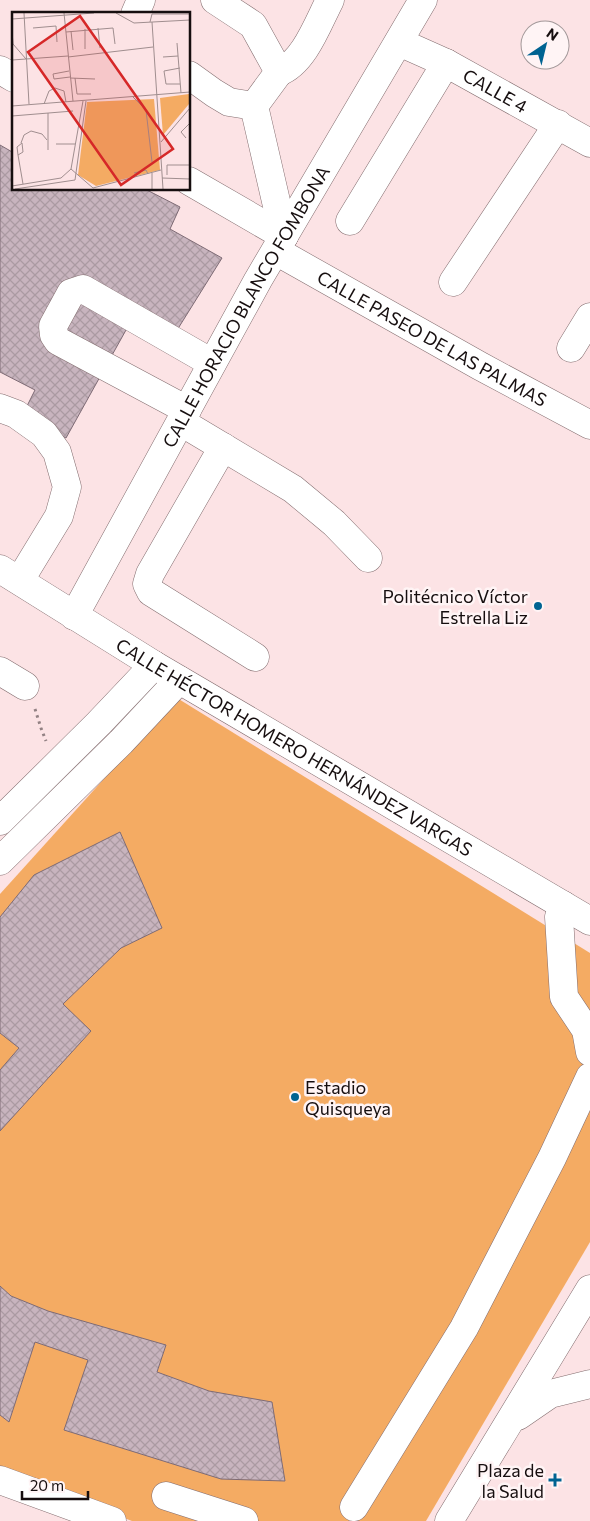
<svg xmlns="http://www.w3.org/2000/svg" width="590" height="1521" font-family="Commissioner,sans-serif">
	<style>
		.pitch { fill: #f4ab63 }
		.building { fill: url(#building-cross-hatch); stroke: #7e6b75 }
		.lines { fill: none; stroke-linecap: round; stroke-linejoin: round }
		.minor-casing { stroke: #836d6f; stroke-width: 29 }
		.path { stroke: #928183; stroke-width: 3; stroke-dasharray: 2.5 4; stroke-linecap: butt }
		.minor { stroke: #fff; stroke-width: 28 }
		.poi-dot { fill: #006392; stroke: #fff4f5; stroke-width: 2 }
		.labels { text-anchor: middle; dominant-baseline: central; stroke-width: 5; stroke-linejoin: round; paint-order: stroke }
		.street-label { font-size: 18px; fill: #160e0f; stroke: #fff4f5 }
		.poi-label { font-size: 18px; fill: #160e0f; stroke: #fff4f5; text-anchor: end }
		.inset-road { fill: none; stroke: #a08e8f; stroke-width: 1 }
		.view { fill: #d62828; fill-opacity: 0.15; stroke: #d62828; stroke-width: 2.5 }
		.inset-edge { fill: none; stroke: #160e0f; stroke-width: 2.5 }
	</style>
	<defs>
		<pattern id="building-cross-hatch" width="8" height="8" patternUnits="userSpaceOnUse" patternTransform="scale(1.25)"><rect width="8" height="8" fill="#c8b4be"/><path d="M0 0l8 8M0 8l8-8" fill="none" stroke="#ab9aa2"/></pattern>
	</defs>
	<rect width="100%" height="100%" fill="#fce3e5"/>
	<!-- pitch -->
	<polygon class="pitch" points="177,698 590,953 590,1242 426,1521 132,1521 0,1471 0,894"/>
	<!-- building -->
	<g class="building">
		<polygon points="0,145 14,153 14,189 145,189 180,207 170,229 222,258 174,335 136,312 66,438 22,416 35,390 0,372"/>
		<polygon points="120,832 162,928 121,948 63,1004 91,1031 0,1131 0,1070 19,1048 0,1033 0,917 34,875"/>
		<polygon points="0,1286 11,1296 48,1311 166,1345 157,1372 209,1391 272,1402 285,1481 221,1479 64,1430 88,1360 35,1342 9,1422 0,1415"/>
	</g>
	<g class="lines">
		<!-- minor casing -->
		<g class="minor-casing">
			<g id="minor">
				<polyline points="135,14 141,0"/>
				<path id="s1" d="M399 42 446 63 590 143"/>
				<polyline points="0,70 14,78"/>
				<path d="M279 72C304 63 318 23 330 0"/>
				<polyline points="189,75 214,93 229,102 254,106 279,72 253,25 215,0"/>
				<polyline points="254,106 284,236"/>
				<polyline points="189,181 284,236"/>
				<polyline points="350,221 446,63"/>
				<path id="s2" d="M276 251 480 366 590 425"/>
				<polyline points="453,282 558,124"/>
				<polyline points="571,348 590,317"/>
				<polyline points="0,408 16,414 44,434 57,452 67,487 59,516 20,580"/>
				<polyline points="187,410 58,341 54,335 53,326 71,293 83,289 212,363"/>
				<polyline points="181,422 293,489 334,523 368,558"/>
				<polyline points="223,447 150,574 147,584 151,592 255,657"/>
				<path id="s3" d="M0 569 154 665 590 921"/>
				<path id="s4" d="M74 616 258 280 423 0"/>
				<polyline points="0,671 25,686"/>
				<polyline points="0,821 99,723 154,665"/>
				<polyline points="0,861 121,742 179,680"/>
				<polyline points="563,905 559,917 564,997 586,1030 590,1052"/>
				<polyline points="518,1416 550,1394 590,1384"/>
				<polyline points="0,1480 112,1521"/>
				<polyline points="166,1496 244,1521"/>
				<polyline points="354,1507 464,1328 552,1158 590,1077"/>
				<polyline points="449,1521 590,1289"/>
			</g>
		</g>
		<!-- path -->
		<polyline class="path" points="35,709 41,728 46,741"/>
		<!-- minor -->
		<use href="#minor" class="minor"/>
	</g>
	<!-- markers -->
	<g class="poi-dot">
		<circle cx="538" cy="606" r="5"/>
		<circle cx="295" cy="1097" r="5"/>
		<path d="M552.5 1472.5h5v5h5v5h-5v5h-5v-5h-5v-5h5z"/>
	</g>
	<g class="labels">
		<!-- street labels -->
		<g class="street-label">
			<text stroke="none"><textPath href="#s1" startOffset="108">CALLE 4</textPath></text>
			<text stroke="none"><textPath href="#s4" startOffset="354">CALLE HORACIO BLANCO FOMBONA</textPath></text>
			<text stroke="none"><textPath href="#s2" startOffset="179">CALLE PASEO DE LAS PALMAS</textPath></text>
			<text stroke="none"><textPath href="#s3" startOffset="344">CALLE HÉCTOR HOMERO HERNÁNDEZ VARGAS</textPath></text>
		</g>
		<!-- poi labels -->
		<g class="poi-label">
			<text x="528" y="596">Politécnico Víctor<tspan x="528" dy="21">Estrella Liz</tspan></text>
			<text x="305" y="1087" text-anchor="start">Estadio<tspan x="305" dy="21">Quisqueya</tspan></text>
			<text x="544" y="1470">Plaza de<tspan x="544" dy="21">la Salud</tspan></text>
		</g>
	</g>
	<!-- overview -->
	<g transform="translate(12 12)">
		<rect width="178" height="178" fill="#fce3e5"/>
		<path d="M177 82V92L151 123 148 86Z" fill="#f4ab63"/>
		<path d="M142 87 148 158 84 174 66 163 75 90Z" fill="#f4ab63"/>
		<path class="inset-road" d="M12 1 17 92M52 1 61 89M104 1 122 11 178 8M0 7 82 1M138 10 140 2H178M140 10 151 177M21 16 44 14 45 30M86 16 88 36M73 17V37M0 19 1 32 14 47M59 19 61 38M54 20 101 16 103 32M165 31 169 81M56 45 141 35M151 45 166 44M0 48 56 44M168 56 152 59 154 72H168M57 59 41 62 42 67 58 65M58 66 83 67M63 66 65 82H79M121 85 134 98 140 150M32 92 37 79 43 76 52 79 54 90M0 94 178 80M36 101V138M0 104 61 99M174 126 169 120 178 111M149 130 178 96M9 131 12 123 19 119 30 122 35 128M44 132H63M6 143 11 140 10 131 5 135 6 143 11 172M59 157 81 176M122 161 134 158 136 162M140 161V177M155 163V153H178M150 166 178 167M0 174 49 166 59 157 71 89M81 176 149 158M3 177 63 168 74 89"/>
		<path class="view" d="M68 4 161 137 109 173 16 40Z"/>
		<rect width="178" height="178" class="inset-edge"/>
	</g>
	<!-- north arrow -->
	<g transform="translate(545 45) rotate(35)"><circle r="24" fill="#fff4f5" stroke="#a29899"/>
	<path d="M0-4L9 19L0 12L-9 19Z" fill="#006392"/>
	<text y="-8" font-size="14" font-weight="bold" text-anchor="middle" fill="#160e0f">N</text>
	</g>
	<!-- scale -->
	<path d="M22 1491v8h66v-8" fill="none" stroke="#160e0f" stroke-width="2.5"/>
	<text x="30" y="1491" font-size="15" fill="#160e0f" stroke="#fff4f5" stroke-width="4" paint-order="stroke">20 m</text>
</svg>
